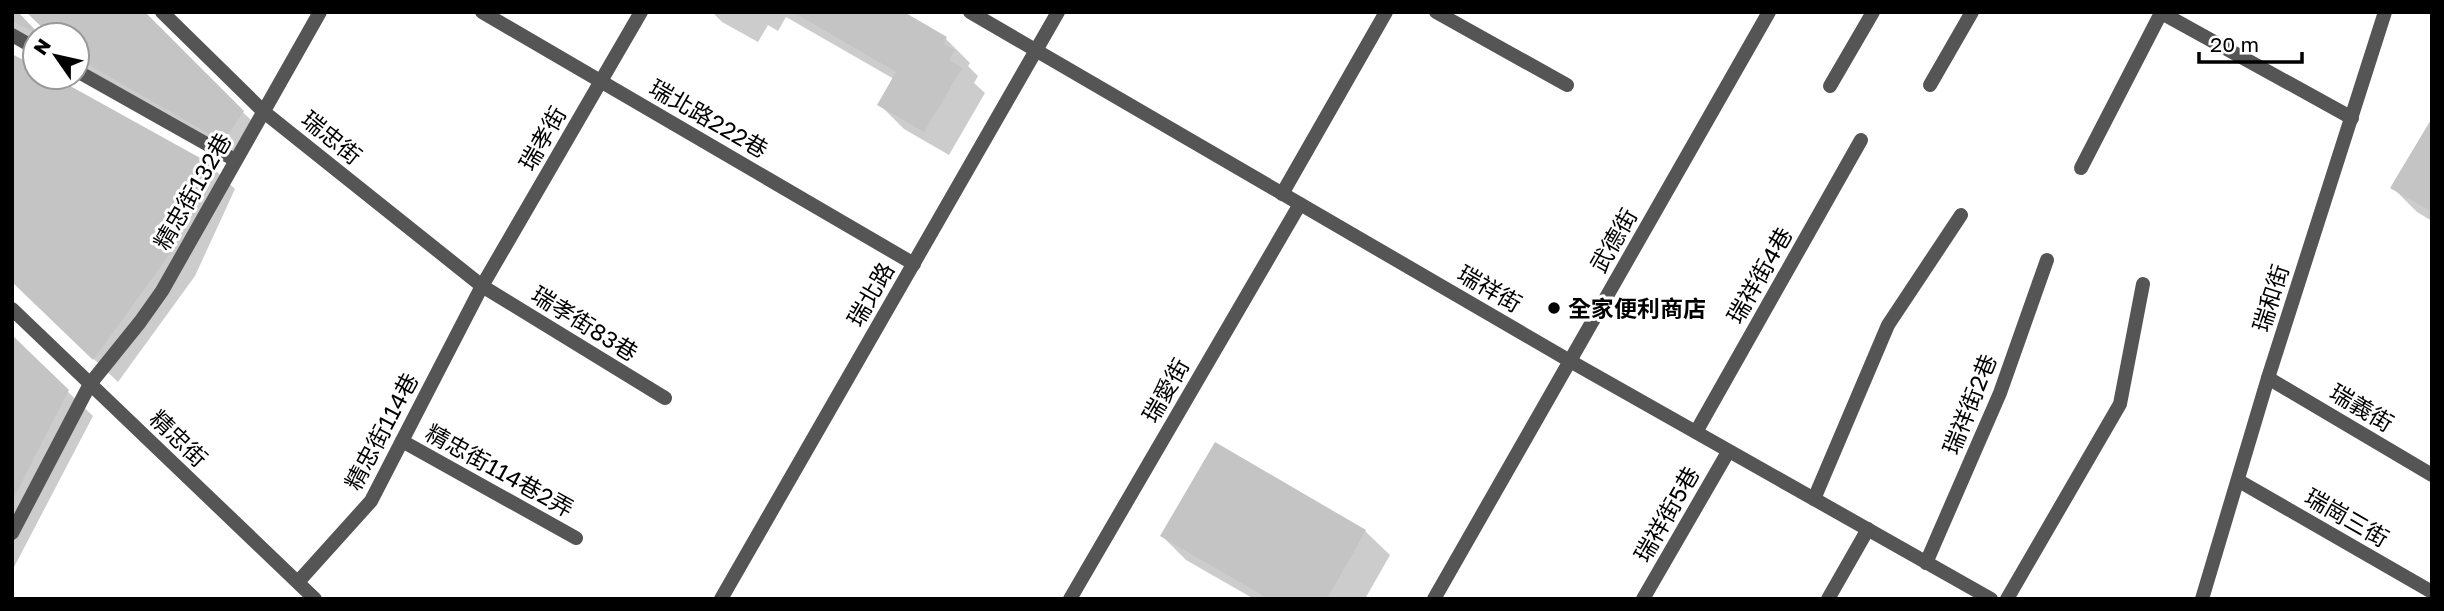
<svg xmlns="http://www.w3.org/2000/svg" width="2444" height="611" font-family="'Golos Text','Noto Sans TC',sans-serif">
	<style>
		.shadow { fill: #0003 }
		.building { fill: #c4c4c4 }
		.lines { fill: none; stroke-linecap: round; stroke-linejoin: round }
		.minor { stroke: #555; stroke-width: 14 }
		.poi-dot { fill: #000; stroke: #fff; stroke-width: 2.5 }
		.labels { text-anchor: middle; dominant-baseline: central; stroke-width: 6; stroke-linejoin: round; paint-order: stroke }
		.street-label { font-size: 23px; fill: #000; stroke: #fff }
		.poi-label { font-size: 23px; font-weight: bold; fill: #000; stroke: #fff; text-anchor: start }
	</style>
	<rect width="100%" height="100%" fill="#fff"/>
	<!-- shadow -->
	<g class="shadow">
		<polygon points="12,12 17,12 38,35 35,35 35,40 12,28"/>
		<polygon points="142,12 260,129 241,158 89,70 77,59 77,35 51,35"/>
		<polygon points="712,12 901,12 946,39 970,63 968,66 978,76 974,83 985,93 949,155 904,129 879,104 894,79 786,17 778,31 768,25 758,42 722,22"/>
		<polygon points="35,69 35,77 49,77 210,165 235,189 195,276 118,382 12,281"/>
		<polygon points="2432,121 2432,221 2417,212 2393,188"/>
		<polygon points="12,338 93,416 12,571 12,413 15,407 12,404"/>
		<polygon points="1215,444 1365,531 1390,555 1365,599 1254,599 1186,560 1162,536"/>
	</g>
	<!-- building -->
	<g class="building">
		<polygon points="12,12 18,12 40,35 12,21"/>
		<polygon points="26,12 145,12 244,111 223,142 77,58 77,35 50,35"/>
		<polygon points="793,12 904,12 947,37 943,44 955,50 949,60 962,68 924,132 877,105 896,72"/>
		<polygon points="12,54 35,66 35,77 54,77 211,164 172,251 93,360 12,282"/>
		<polygon points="2432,118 2432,212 2390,188"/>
		<polygon points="12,335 69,390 12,501 13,407"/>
		<polygon points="1215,442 1366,530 1327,599 1269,599 1160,536"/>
	</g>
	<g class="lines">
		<!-- minor -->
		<g class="minor">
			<polyline points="162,12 264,112 482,286 665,398"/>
			<polyline points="482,12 914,264"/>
			<polyline points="970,12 1570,361 1991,599"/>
			<polyline points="1436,12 1567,85"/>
			<polyline points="2160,12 2352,118"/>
			<polyline points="12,35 35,48"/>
			<polyline points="77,71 235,160"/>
			<polyline points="1930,85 1972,12"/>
			<polyline points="1830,86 1873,12"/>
			<polyline points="2081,168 2161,13"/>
			<polyline points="1282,194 1386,12"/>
			<polyline points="12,309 315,599"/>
			<polyline points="2268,378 2432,475"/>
			<polyline points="1696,432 1861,140"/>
			<polyline points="402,441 576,538"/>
			<polyline points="2239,481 2432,592"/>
			<polyline points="1814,499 1888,325 1961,215"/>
			<polyline points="12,533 90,384 140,322 162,291 320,12"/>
			<polyline points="1926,563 2000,393 2047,260"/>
			<polyline points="298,582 371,501 482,286 641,12"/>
			<polyline points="721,599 1058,12"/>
			<polyline points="1070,599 1300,204"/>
			<polyline points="1434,599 1769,12"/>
			<polyline points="1643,599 1728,452"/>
			<polyline points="1828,599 1868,529"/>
			<polyline points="2007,599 2120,404 2143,284"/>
			<polyline points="2202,599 2268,378 2385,12"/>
		</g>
	</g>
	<!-- markers -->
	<circle class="poi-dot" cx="1554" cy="308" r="7"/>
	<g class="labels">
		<!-- street labels -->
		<g class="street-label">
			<text transform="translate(709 118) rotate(30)">瑞北路222巷</text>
			<text transform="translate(332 137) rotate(39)">瑞忠街</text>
			<text transform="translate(542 138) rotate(-60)">瑞孝街</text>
			<text transform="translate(192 191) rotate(-60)">精忠街132巷</text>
			<text transform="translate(1613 240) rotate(-60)">武德街</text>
			<text transform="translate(1759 275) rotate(-60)">瑞祥街4巷</text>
			<text transform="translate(1490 288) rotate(30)">瑞祥街</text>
			<text transform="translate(870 294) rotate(-60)">瑞北路</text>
			<text transform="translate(2270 298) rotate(-72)">瑞和街</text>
			<text transform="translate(585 323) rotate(32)">瑞孝街83巷</text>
			<text transform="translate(1165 390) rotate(-60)">瑞愛街</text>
			<text transform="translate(1969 404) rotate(-68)">瑞祥街2巷</text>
			<text transform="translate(2362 407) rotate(31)">瑞義街</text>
			<text transform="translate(381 431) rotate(-62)">精忠街114巷</text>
			<text transform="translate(179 438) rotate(44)">精忠街</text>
			<text transform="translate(500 470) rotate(29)">精忠街114巷2弄</text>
			<text transform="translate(1666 514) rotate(-60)">瑞祥街5巷</text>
			<text transform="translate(2347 517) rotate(30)">瑞崗三街</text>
		</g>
		<!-- poi labels -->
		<g class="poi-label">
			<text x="1568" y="308">全家便利商店</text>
		</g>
	</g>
	<!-- border -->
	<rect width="2444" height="611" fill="none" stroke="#000000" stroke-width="28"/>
	<!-- north arrow -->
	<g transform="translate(56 56) rotate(304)"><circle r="33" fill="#ffffff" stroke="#999999" stroke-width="2"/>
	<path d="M0-5L12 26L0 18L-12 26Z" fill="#000000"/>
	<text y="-10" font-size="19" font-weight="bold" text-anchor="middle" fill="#000000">N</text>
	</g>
	<!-- scale -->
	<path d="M2199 52v10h103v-10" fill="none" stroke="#000000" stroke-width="3.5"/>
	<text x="2210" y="52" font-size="21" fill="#000000" stroke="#ffffff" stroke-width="5" paint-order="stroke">20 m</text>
</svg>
